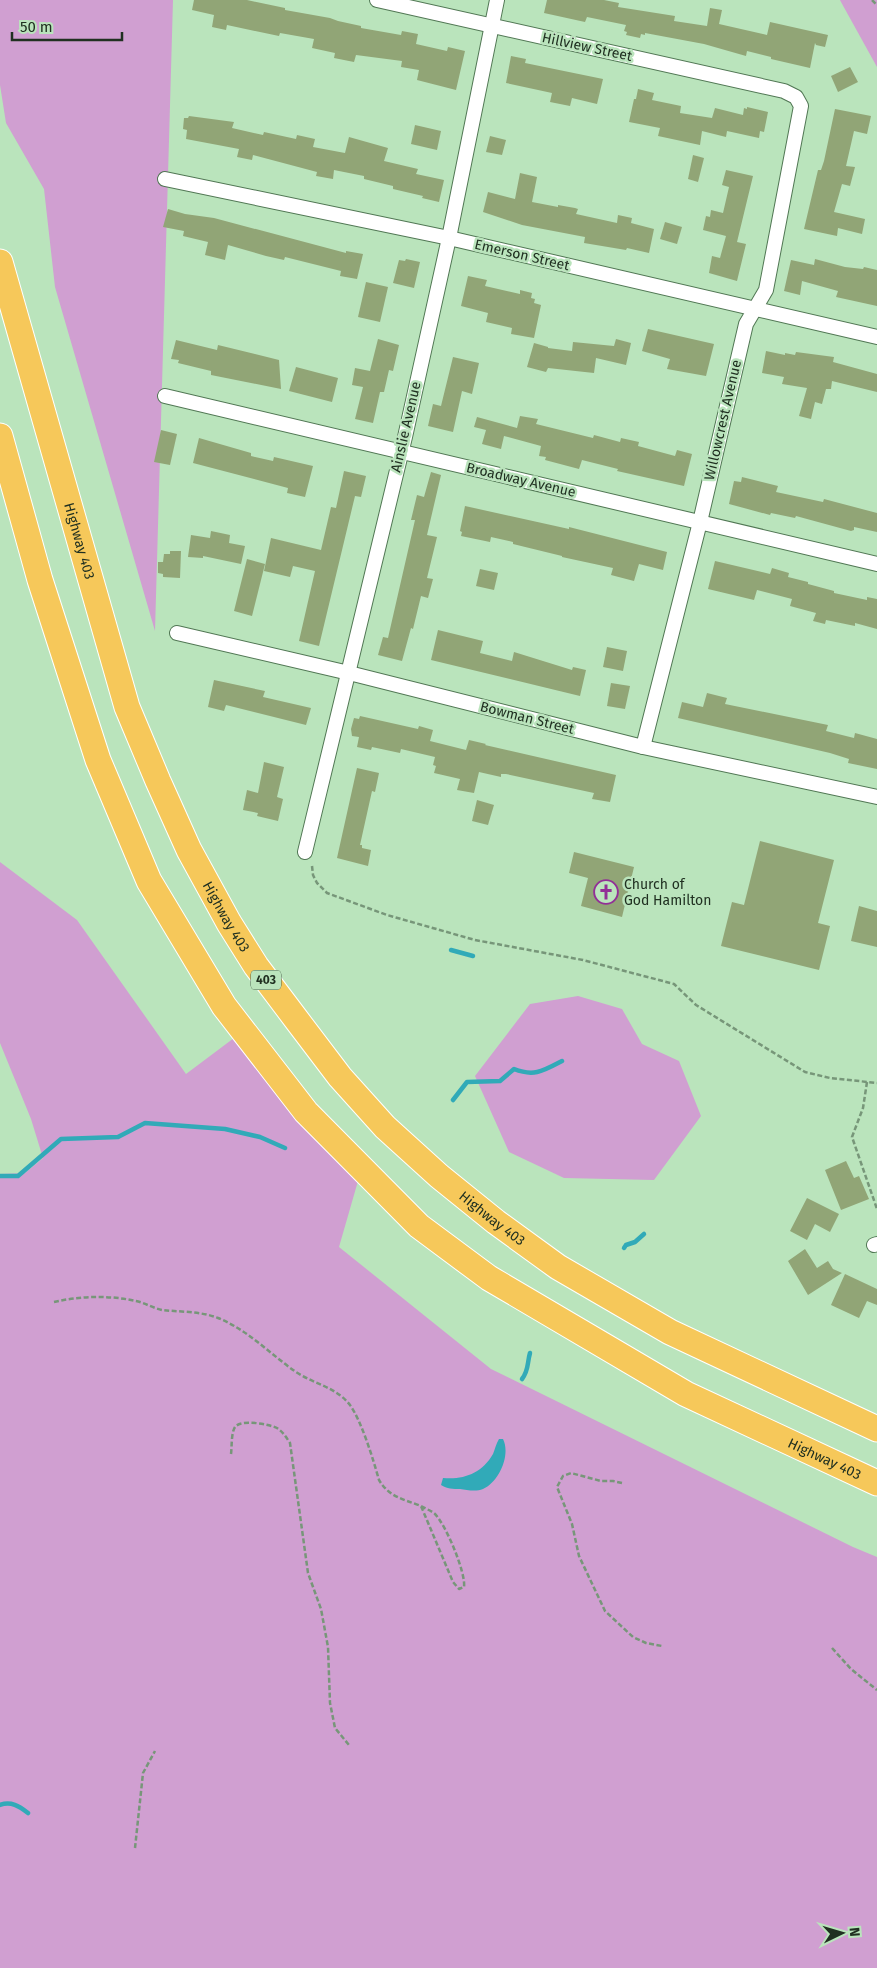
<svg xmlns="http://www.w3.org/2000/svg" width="877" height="1968" font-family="'Fira Sans',sans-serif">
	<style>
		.green { fill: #d09fd1 }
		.water { fill: #31aab8 }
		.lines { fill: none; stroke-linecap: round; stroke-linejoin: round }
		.stream { stroke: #31aab8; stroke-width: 4.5 }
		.building { fill: #91a576 }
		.minor-casing { stroke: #517754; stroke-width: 16 }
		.motorway-casing { stroke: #fff; stroke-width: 27 }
		.path { stroke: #779679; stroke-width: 2.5; stroke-dasharray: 5 2.5; stroke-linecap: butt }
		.minor { stroke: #fff; stroke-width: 14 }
		.motorway { stroke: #f6c85a; stroke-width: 25 }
		.labels { text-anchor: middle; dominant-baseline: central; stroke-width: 5; stroke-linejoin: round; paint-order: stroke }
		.shield { fill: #bae4bc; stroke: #4e6650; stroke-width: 1 }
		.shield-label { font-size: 12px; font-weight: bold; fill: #203021 }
		.street-label { font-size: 14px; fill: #203021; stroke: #bae4bc }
		.poi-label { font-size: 14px; fill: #203021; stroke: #bae4bc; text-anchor: start }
	</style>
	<rect width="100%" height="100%" fill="#bae4bc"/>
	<!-- green -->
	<g class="green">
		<polygon points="0,0 173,0 155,631 55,287 44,189 6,123 0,85"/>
		<polygon points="840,0 877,0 877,67 841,2"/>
		<polygon points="0,862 77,920 186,1074 234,1038 358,1181 339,1247 491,1369 853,1547 877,1557 877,1968 0,1968 0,1174 25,1173 43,1158 31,1119 0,1043"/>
		<polygon points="578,996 622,1009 642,1044 679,1061 701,1116 654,1180 564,1178 509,1152 475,1076 530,1004"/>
	</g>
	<!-- water -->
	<path class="water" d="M499 1439H503C511 1455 499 1482 483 1489 476 1492 467 1490 460 1489 453 1489 447 1489 441 1485L443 1478C464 1480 482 1473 493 1454 495 1449 496 1444 499 1439Z"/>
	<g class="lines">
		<!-- stream -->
		<g class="stream">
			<polyline points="451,950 473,956"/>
			<path d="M453 1100 467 1082 500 1081 514 1069C534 1077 543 1071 562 1061"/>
			<polyline points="0,1176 18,1176 61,1139 118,1137 145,1123 225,1129 260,1137 285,1148"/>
			<polyline points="624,1248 626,1245 635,1242 644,1234"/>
			<path d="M522 1379C529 1370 527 1363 530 1353"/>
			<path d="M0 1805C11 1801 19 1806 28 1813"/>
		</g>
	</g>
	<!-- building -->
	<g class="building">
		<polygon points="194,0 247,0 285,8 285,10 330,18 338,21 361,26 361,28 401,35 402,31 418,34 416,44 447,51 448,47 465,51 456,90 417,80 419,70 401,67 402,61 356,55 354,62 334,58 335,53 312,48 314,39 280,33 279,36 227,25 226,30 212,27 214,15 192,10"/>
		<polygon points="547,0 604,0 619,3 618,7 675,16 674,21 707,26 710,8 722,10 719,24 767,35 770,22 828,35 825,47 816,45 815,43 810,68 771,59 771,57 747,51 746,56 704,44 645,33 645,35 641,34 640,38 626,35 627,32 624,31 626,25 587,17 585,22 544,13"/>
		<polygon points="511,56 526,59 525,63 603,79 597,104 572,98 570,106 550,102 552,93 506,83"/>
		<polygon points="850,67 858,82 838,92 831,76"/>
		<polygon points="638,89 654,93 652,100 681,106 680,113 712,118 715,108 743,115 744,108 747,109 747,107 768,112 764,132 760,131 759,138 727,131 726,137 702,131 700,145 658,136 660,128 629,122 634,99 636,99"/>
		<polygon points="835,109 871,116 867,134 854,131 846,166 855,167 850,186 842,184 834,212 865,219 862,234 838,228 837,236 804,229 818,170 821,170 824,161"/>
		<polygon points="189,116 234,122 232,128 263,135 264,132 296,139 297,135 315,139 313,147 345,153 349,137 388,148 384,161 418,169 416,174 444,180 439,202 422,198 423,196 393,189 393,186 364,179 364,176 334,170 333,179 316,176 317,172 253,155 252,160 237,157 239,149 186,139 187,130 183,129 184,118 188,118"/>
		<polygon points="415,125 441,131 437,150 411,144"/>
		<polygon points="490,136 506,140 502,155 486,152"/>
		<polygon points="693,155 704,158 698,182 688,179"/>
		<polygon points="726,170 753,176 737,242 746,244 737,281 709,273 712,256 720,258 726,236 703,230 706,216 710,217 711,210 723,213 729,187 722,185"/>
		<polygon points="520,173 537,177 532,202 558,207 558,205 575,208 578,209 576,214 617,223 618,215 632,218 631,223 654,229 649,253 627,248 626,250 584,243 585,237 522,225 483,212 488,192 515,199"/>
		<polygon points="168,209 185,214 214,218 346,253 346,251 363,254 357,279 340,276 341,271 285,257 284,260 266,256 228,245 225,260 205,255 208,242 183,236 184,231 163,227"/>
		<polygon points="665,222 682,227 677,244 660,239"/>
		<polygon points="406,259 420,262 414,288 393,283 399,260 405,261"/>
		<polygon points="815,259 845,267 863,269 864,267 877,270 877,306 836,297 838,291 802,281 800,295 784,291 791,260 814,265"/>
		<polygon points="468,276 487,280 485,286 520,294 520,290 532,293 531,298 535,299 534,303 541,305 534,338 511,334 512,328 486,322 488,313 461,306"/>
		<polygon points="366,282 388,287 380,322 358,317"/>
		<polygon points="648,329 714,344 706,376 667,369 670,359 642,351"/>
		<polygon points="378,339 399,345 393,371 389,370 384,392 380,392 373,423 355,419 363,387 352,385 355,368 370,371"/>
		<polygon points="616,339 631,343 626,365 596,358 594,373 548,368 546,372 527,367 534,343 548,347 548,348 572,351 573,342 614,346"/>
		<polygon points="176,340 217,350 218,345 279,360 281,389 211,375 211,371 178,363 179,360 171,359"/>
		<polygon points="766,351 785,355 785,353 795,355 796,352 834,357 833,362 877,374 877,392 832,381 831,389 826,389 822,404 815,402 811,419 799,416 807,388 782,384 784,377 762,373"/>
		<polygon points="453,357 479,363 472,394 462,391 453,432 428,426 433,404 441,406"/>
		<polygon points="296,367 338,378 332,402 289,391"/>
		<polygon points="520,416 538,419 536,424 593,438 594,435 620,442 621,438 639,442 638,446 675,456 677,450 692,454 684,486 617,471 618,469 582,460 579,469 545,460 546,457 539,456 541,446 504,436 501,449 482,444 486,430 474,427 477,417 517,428"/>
		<polygon points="161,430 177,434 170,465 154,462"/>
		<polygon points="199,438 251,453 251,456 273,461 274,457 313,466 305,497 287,493 288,488 193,463"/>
		<polygon points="344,471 366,476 361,497 355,496 319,646 299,641 315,571 293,566 290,577 264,571 271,538 321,550 331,507 336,508"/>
		<polygon points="431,472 441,475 427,535 437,537 427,578 433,579 428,598 421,596 413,629 411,628 402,661 378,655 383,637 388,638 415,520 411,520 417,495 424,497"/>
		<polygon points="742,477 778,486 776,492 823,502 824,499 877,513 877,532 854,527 854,530 851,531 796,516 795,518 771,513 770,515 729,504 734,481 741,482"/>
		<polygon points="465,506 569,529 569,527 667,552 663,570 639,564 634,581 611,575 613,568 562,557 562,556 513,544 513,542 491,537 490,542 461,536 462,532 460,531"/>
		<polygon points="211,531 230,535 229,543 245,546 241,564 203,556 203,558 188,557 191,535 210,538"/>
		<polygon points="170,551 181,551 180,578 163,577 163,574 158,573 158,562 163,562 164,554 170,554"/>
		<polygon points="247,559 265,564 252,616 234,611"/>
		<polygon points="715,561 770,574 772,568 789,573 788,577 808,582 808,584 834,591 834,593 867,600 867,597 877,599 877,629 855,623 855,626 826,620 825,624 813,621 816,613 790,606 792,599 757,590 754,600 708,589"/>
		<polygon points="480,569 498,573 494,590 476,586"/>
		<polygon points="438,630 483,641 480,653 512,661 514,652 572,670 573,667 586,670 580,696 431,660"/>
		<polygon points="607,647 627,651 623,671 603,667"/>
		<polygon points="214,680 265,691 263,697 311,708 306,725 226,705 224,711 208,707"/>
		<polygon points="611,683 630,686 625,709 607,706"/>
		<polygon points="707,693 727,698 725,704 828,725 826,731 854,738 855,733 877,739 877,769 848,763 849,759 830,753 678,718 682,702 703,707"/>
		<polygon points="360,716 418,729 419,726 433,730 430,741 466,750 469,740 486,744 485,745 616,775 610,802 592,799 594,793 506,774 501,774 501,777 479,772 474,793 457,790 460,779 434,773 436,766 433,765 435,757 401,749 400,753 372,747 371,750 357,747 359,737 352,736 351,729 354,718 359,719"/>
		<polygon points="264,762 284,767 277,797 283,799 278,821 257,816 258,813 243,810 247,790 258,793"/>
		<polygon points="357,768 379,773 375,792 372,791 360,845 362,845 362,848 371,850 368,866 337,858"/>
		<polygon points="477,800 494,805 488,825 472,821"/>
		<polygon points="760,841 834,860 818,923 830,926 819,970 721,946 732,902 744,905"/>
		<polygon points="574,852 634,867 622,917 581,906 588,878 569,873"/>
		<polygon points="859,906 877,911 877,947 851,941"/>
		<polygon points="846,1161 854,1178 859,1176 869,1199 841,1210 825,1170"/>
		<polygon points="807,1198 839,1214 830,1232 815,1224 807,1240 790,1231"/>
		<polygon points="805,1249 817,1268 828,1261 833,1269 842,1273 808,1295 788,1261"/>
		<polygon points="845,1274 877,1289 877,1305 867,1301 859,1318 831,1305"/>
	</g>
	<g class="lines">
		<!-- minor casing -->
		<g class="minor-casing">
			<g id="minor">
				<polyline points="377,0 784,91 796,97 801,106 766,290 746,324 700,522 643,747"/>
				<polyline points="165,179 449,238 877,337"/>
				<polyline points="165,396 877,564"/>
				<polyline points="177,633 349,673 643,747 877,797"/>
				<polyline points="305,852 405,437 449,238 497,0"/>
				<polyline points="874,1245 877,1244"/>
			</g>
		</g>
		<!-- motorway casing -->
		<g class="motorway-casing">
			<g id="motorway">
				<path id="s1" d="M0 262 127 707 158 781 189 850 229 923 256 966 296 1019 340 1077 385 1127 439 1176 496 1222 558 1267 670 1332 877 1429"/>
				<path id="s2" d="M0 436 40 580 98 760 149 881 224 1006 306 1112 419 1226 489 1278 686 1394 877 1483"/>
			</g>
		</g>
		<!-- path -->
		<g class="path">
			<polyline points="872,0 877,5"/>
			<polyline points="312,866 313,875 317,883 327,893 387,915 475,940 583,960 674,984 696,1005 805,1072 830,1078 877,1083"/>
			<polyline points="867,1082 863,1108 852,1137 877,1209"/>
			<path d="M54 1302C80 1296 109 1295 136 1301 145 1303 153 1308 162 1310 180 1312 200 1311 218 1318 248 1330 270 1354 296 1372 314 1384 336 1387 350 1405 362 1422 373 1459 379 1480 389 1497 403 1499 421 1506L453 1582 459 1589 464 1587C466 1573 446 1525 435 1514 432 1511 426 1509 421 1506"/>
			<path d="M231 1454C232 1447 231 1433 235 1427 241 1419 269 1424 277 1428 283 1432 286 1437 290 1443L308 1573 321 1609 328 1647 330 1703 335 1728 349 1745"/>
			<polyline points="622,1483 613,1481 601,1481 571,1473 563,1476 557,1487 572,1524 579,1556 605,1611 633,1637 646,1643 662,1646"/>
			<polyline points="832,1648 851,1669 877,1690"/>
			<polyline points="135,1848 143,1773 155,1751"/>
		</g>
		<!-- minor -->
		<use href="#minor" class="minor"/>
		<!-- motorway -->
		<use href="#motorway" class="motorway"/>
	</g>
	<!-- icons -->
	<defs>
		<g id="church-ring" transform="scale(1.25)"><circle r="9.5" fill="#bae4bc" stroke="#922f96" stroke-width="1.5"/><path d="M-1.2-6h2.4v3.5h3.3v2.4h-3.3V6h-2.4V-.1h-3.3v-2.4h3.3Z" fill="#922f96"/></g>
	</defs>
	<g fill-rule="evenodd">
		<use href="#church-ring" x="606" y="892"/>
	</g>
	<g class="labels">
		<!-- shield labels -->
		<rect class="shield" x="251" y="970.5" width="30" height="19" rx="4"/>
		<g class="shield-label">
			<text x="266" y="980">403</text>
		</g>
		<!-- street labels -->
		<g class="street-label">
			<text transform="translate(587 47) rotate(12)">Hillview Street</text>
			<text transform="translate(522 255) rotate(13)">Emerson Street</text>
			<text transform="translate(723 420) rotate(-77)">Willowcrest Avenue</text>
			<text transform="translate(406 427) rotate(-77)">Ainslie Avenue</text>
			<text transform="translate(521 480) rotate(13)">Broadway Avenue</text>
			<text stroke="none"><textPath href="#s1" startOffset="290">Highway 403</textPath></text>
			<text transform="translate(527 718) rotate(14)">Bowman Street</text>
			<text stroke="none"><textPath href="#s1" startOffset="695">Highway 403</textPath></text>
			<text stroke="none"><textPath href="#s1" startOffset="1100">Highway 403</textPath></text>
			<text stroke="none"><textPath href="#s2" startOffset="1379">Highway 403</textPath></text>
		</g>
		<!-- poi labels -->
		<g class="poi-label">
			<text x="624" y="884">Church of<tspan x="624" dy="16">God Hamilton</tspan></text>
		</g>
	</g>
	<!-- north arrow -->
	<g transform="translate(842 1933) rotate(85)" stroke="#bae4bc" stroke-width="4" paint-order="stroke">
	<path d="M0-4L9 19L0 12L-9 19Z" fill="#203021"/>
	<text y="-8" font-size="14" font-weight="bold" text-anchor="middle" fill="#203021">N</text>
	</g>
	<!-- scale -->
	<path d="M12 32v8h110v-8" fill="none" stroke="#203021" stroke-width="2.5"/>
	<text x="20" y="32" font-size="15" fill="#203021" stroke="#bae4bc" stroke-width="4" paint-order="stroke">50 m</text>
</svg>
